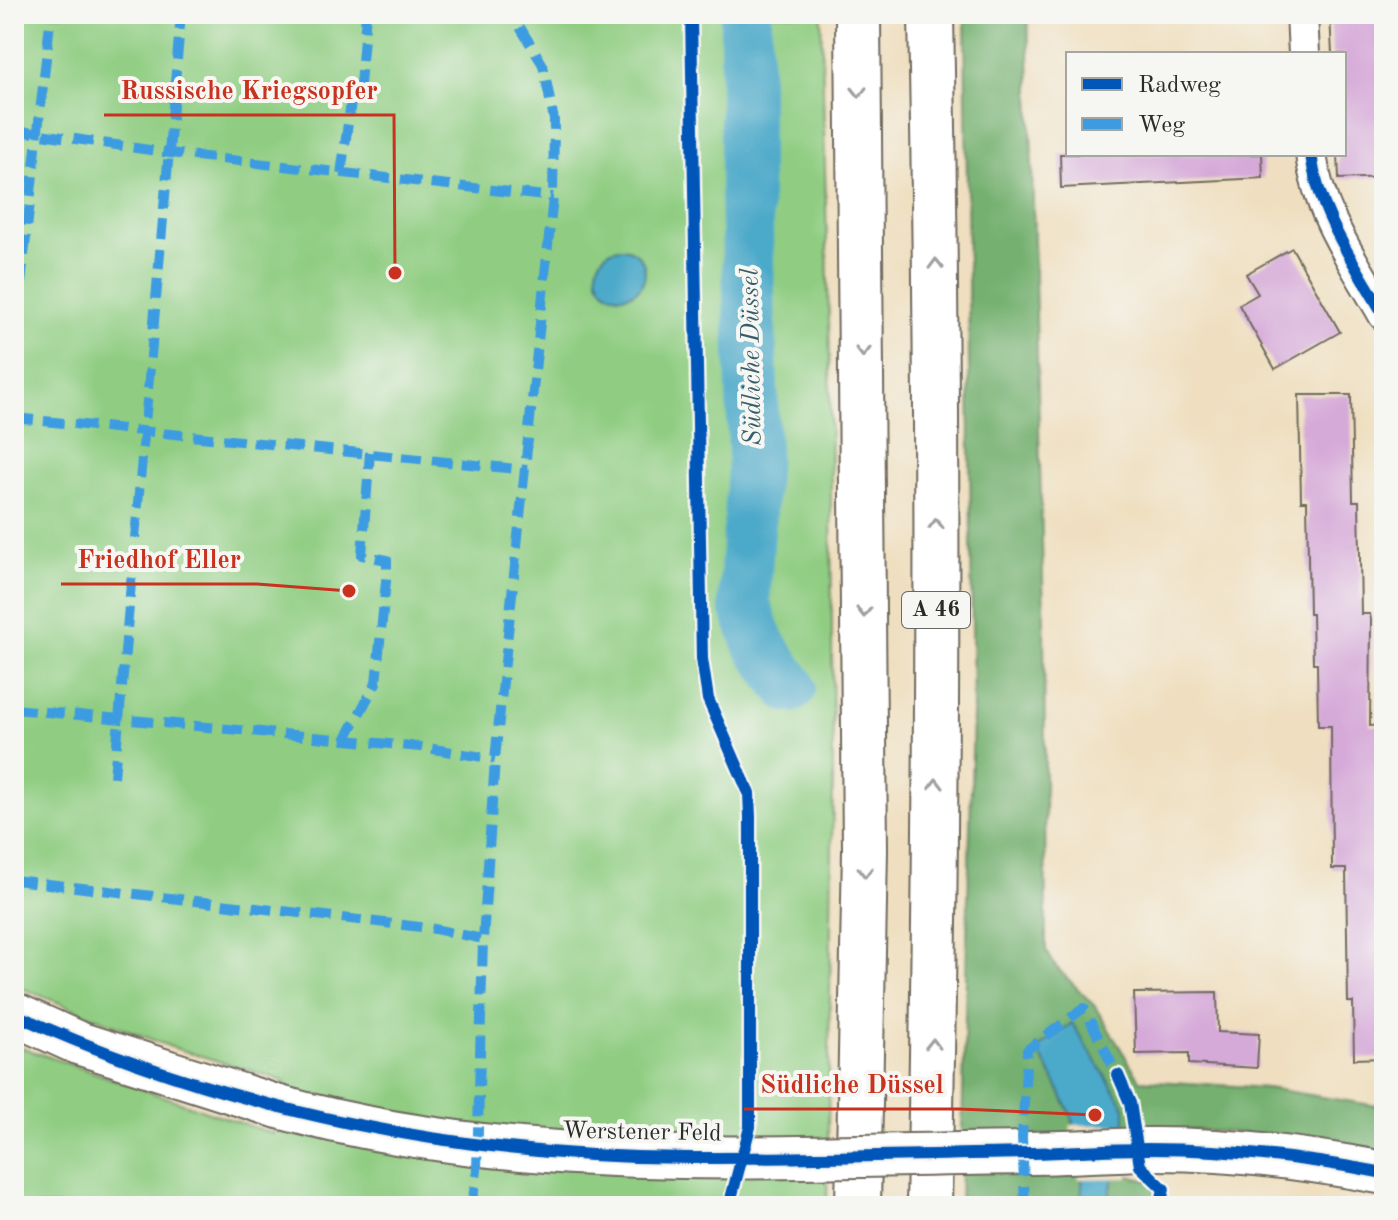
<svg xmlns="http://www.w3.org/2000/svg" width="1398" height="1220" font-family="'Old Standard TT',serif">
	<style>
		.green { fill: #90cd82; stroke: #5e7c56; stroke-width: 2 }
		.forest { fill: #74b070; stroke: #506e4e; stroke-width: 2 }
		.water { fill: #4ba9c9; stroke: #3b6a7a; stroke-width: 2 }
		.pier { fill: #efdfc0 }
		.lines { fill: none; stroke-linecap: round; stroke-linejoin: round }
		.river { stroke: #4ba9c9; stroke-width: 52 }
		.building { fill: #d5a9d8 }
		.minor-casing { stroke: #706a5f; stroke-width: 34 }
		.secondary-casing { stroke: #706a5f; stroke-width: 46 }
		.motorway-casing { stroke: #706a5f; stroke-width: 48 }
		.minor { stroke: #fff; stroke-width: 30 }
		.secondary { stroke: #fff; stroke-width: 42 }
		.motorway { stroke: #fff; stroke-width: 44 }
		.secondary-bridge-casing { stroke: #706a5f; stroke-width: 46; stroke-linecap: butt }
		.secondary-bridge { stroke: #fff; stroke-width: 42 }
		.quiet { stroke: #3d9ce1; stroke-width: 10; stroke-dasharray: 20 10; stroke-linecap: butt }
		.cycleway-casing { stroke: #f6f6f2; stroke-width: 17 }
		.cycleway { stroke: #0057b8; stroke-width: 12 }
		.oneway { stroke: #a0a0a0 }
		.labels { text-anchor: middle; dominant-baseline: central; stroke-width: 8; stroke-linejoin: round; paint-order: stroke }
		.shield { fill: #f6f6f2; stroke: #686867; stroke-width: 2 }
		.shield-label { font-size: 22px; font-weight: bold; fill: #2b2b2b }
		.street-label { font-size: 24px; fill: #2b2b2b; stroke: #f6f6f2 }
		.water-label { font-size: 26px; font-style: italic; fill: #385d6a; stroke: #f6f6f2 }
		.leader { fill: none; stroke: #c8321e; stroke-width: 3 }
		.callout-dot { fill: #c8321e; stroke: #f6f6f2; stroke-width: 3 }
		.callout-label { font-size: 26px; text-anchor: middle; font-weight: bold; fill: #c8321e; stroke: #f6f6f2; stroke-width: 8; stroke-linejoin: round; paint-order: stroke }
	</style>
	<rect width="100%" height="100%" fill="#f6f6f2"/>
	<filter id="ink" filterUnits="userSpaceOnUse"><feTurbulence type="fractalNoise" baseFrequency=".0125" numOctaves="2"/><feDisplacementMap in="SourceGraphic" scale="16" xChannelSelector="R" yChannelSelector="G"/><feConvolveMatrix kernelMatrix="1 2 1 2 8 2 1 2 1" color-interpolation-filters="sRGB"/></filter>
	<filter id="wash" filterUnits="userSpaceOnUse"><feTurbulence type="fractalNoise" baseFrequency=".006" numOctaves="4" result="noise"/><feDisplacementMap in="SourceGraphic" scale="32" xChannelSelector="R" yChannelSelector="G"/><feGaussianBlur stdDeviation="1.8" result="paint"/><feColorMatrix in="noise" values="0 0 0 0 0 0 0 0 0 0 0 0 0 0 0 0 0 1.4 0 .05"/><feComposite in="paint" operator="in"/></filter>
	<g filter="url(#wash)">
		<rect width="100%" height="100%" fill="#efdfc0"/>
		<!-- green -->
		<polygon class="green" points="14,14 741,14 743,464 734,590 736,617 784,698 793,689 757,619 754,14 821,14 830,359 833,779 827,1206 14,1206 14,1045 273,1134 285,1081 171,1047 14,985"/>
		<!-- forest -->
		<g class="forest">
			<path d="M965 14H1028L1044 615 1046 950 1056 967 1094 1005 1140 1080 1267 1088 1384 1107V1151C1299 1135 1212 1130 1125 1127L1072 1023 1037 1049C1067 1101 1090 1144 1080 1206H960L973 714Z"/>
			<polygon points="1124,1175 1150,1181 1158,1191 1156,1206 1107,1206 1112,1176"/>
		</g>
		<!-- water -->
		<g class="water">
			<circle cx="621" cy="272" r="24"/>
			<path d="M1072 1023 1125 1107V1127L1107 1206H1080C1090 1144 1067 1101 1037 1049Z"/>
		</g>
		<!-- pier -->
		<polygon class="pier" points="1070,1125 1129,1125 1128,1178 1079,1179"/>
		<g class="lines">
			<!-- river -->
			<polyline class="river" points="746,14 746,197 754,453 744,603 759,644 790,687"/>
		</g>
		<g id="blocks">
			<!-- building -->
			<g class="building">
				<polygon points="1330,14 1383,14 1384,177 1339,179 1338,154 1344,154 1344,54 1332,54"/>
				<polygon points="1060,154 1262,154 1263,178 1061,188"/>
				<polygon points="1292,248 1340,332 1275,369 1239,305 1258,294 1246,274"/>
				<polygon points="1299,395 1351,395 1353,501 1359,501 1361,614 1370,614 1371,620 1370,726 1384,725 1384,1058 1354,1059 1353,1002 1348,1002 1346,869 1332,869 1331,726 1318,726 1317,663 1313,663 1312,614 1309,614 1307,501 1301,501"/>
				<polygon points="1217,992 1218,1032 1259,1034 1257,1068 1189,1064 1189,1053 1136,1054 1134,993"/>
			</g>
		</g>
	</g>
	<g filter="url(#ink)">
		<use href="#blocks" fill-opacity="0" stroke="#706a5f" stroke-width="2"/>
		<g class="lines">
			<!-- minor casing -->
			<g class="minor-casing">
				<g id="minor">
					<polyline points="1302,14 1304,54"/>
					<path d="M1311 154C1318 213 1355 264 1384 315"/>
				</g>
			</g>
			<!-- secondary casing -->
			<g class="secondary-casing">
				<polyline id="secondary" points="14,1014 78,1043 279,1107"/>
			</g>
			<!-- motorway casing -->
			<g class="motorway-casing">
				<g id="motorway">
					<polyline points="858,1206 865,850 858,14"/>
					<path d="M929 1206C938 809 939 411 931 14"/>
				</g>
			</g>
			<!-- minor -->
			<use href="#minor" class="minor"/>
			<!-- secondary -->
			<use href="#secondary" class="secondary"/>
			<!-- motorway -->
			<use href="#motorway" class="motorway"/>
			<!-- secondary-bridge casing -->
			<g class="secondary-bridge-casing">
				<path id="secondary-bridge" d="M279 1107C523 1174 774 1156 1023 1153 1064 1153 1104 1150 1144 1149 1224 1148 1306 1158 1384 1173"/>
			</g>
			<!-- secondary-bridge -->
			<use href="#secondary-bridge" class="secondary-bridge"/>
			<!-- quiet -->
			<g class="quiet">
				<polyline points="14,130 170,153 553,197"/>
				<polyline points="341,174 353,87 360,85 366,14"/>
				<polyline points="14,345 51,14"/>
				<polyline points="14,418 527,470"/>
				<polyline points="14,709 421,747 495,759"/>
				<polyline points="345,740 376,683 387,571 387,560 362,555 370,452"/>
				<polyline points="114,777 181,14"/>
				<polyline points="14,880 429,928 483,939"/>
				<polyline points="472,1206 477,1170 483,939 495,759 553,197 554,120 543,65 512,14"/>
				<polyline points="1025,1206 1022,1137 1027,1050 1084,1008 1120,1081"/>
			</g>
			<!-- cycleway casing -->
			<g class="cycleway-casing">
				<g id="cycleway">
					<polyline points="691,14 702,659 708,699 749,793 750,817 750,1127 729,1206"/>
					<path d="M1311 154C1318 213 1355 264 1384 315"/>
					<path d="M14 1014C230 1112 463 1159 700 1158 809 1158 919 1155 1029 1153 1068 1152 1108 1149 1148 1149 1227 1149 1306 1158 1384 1173"/>
					<polyline points="1118,1075 1130,1103 1140,1166 1164,1189 1160,1206"/>
				</g>
			</g>
			<!-- cycleway -->
			<use href="#cycleway" class="cycleway"/>
		</g>
		<!-- one-way arrows -->
		<defs><path id="oneway-chevron" d="M-2-3.5L2.5 0L-2 3.5" fill="none" stroke-width="1.6" stroke-linecap="round" stroke-linejoin="round" transform="scale(2)"/></defs>
		<g class="oneway">
			<use href="#oneway-chevron" transform="translate(859 92) rotate(89)"/>
			<use href="#oneway-chevron" transform="translate(936 264) rotate(-91)"/>
			<use href="#oneway-chevron" transform="translate(863 352) rotate(90)"/>
			<use href="#oneway-chevron" transform="translate(936 524) rotate(-90)"/>
			<use href="#oneway-chevron" transform="translate(864 612) rotate(90)"/>
			<use href="#oneway-chevron" transform="translate(936 784) rotate(-90)"/>
			<use href="#oneway-chevron" transform="translate(865 872) rotate(91)"/>
			<use href="#oneway-chevron" transform="translate(933 1044) rotate(-89)"/>
		</g>
	</g>
	<g class="labels">
		<!-- shield labels -->
		<rect class="shield" x="902" y="592" width="68" height="36" rx="6"/>
		<g class="shield-label">
			<text x="936" y="610">A 46</text>
		</g>
		<!-- street labels -->
		<g class="street-label">
			<text transform="translate(642 1133) rotate(1)">Werstener Feld</text>
		</g>
		<!-- water labels -->
		<g class="water-label">
			<text transform="translate(752 357) rotate(-91)">Südliche Düssel</text>
		</g>
	</g>
	<!-- callouts -->
	<path class="leader" d="M395 273L394 115H104M349 591L257 584H61M1095 1115L960 1109H744"/>
	<g class="callout-dot">
		<circle cx="395" cy="273" r="8"/>
		<circle cx="349" cy="591" r="8"/>
		<circle cx="1095" cy="1115" r="8"/>
	</g>
	<g class="callout-label">
		<text x="249" y="99">Russische Kriegsopfer</text>
		<text x="159" y="568">Friedhof Eller</text>
		<text x="852" y="1093">Südliche Düssel</text>
	</g>
	<!-- margin -->
	<rect width="1398" height="1220" fill="none" stroke="#f6f6f2" stroke-width="48"/>
	<!-- legend -->
	<rect x="1066" y="52" width="280" height="104" fill="#f6f6f2" stroke="#a5a5a2" stroke-width="2"/>
	<rect x="1082" y="78" width="40" height="12" fill="#0057b8" stroke="#a5a5a2" stroke-width="2"/>
	<text x="1138" y="92" font-size="24" fill="#2b2b2b">Radweg</text>
	<rect x="1082" y="118" width="40" height="12" fill="#3d9ce1" stroke="#a5a5a2" stroke-width="2"/>
	<text x="1138" y="132" font-size="24" fill="#2b2b2b">Weg</text>
</svg>
